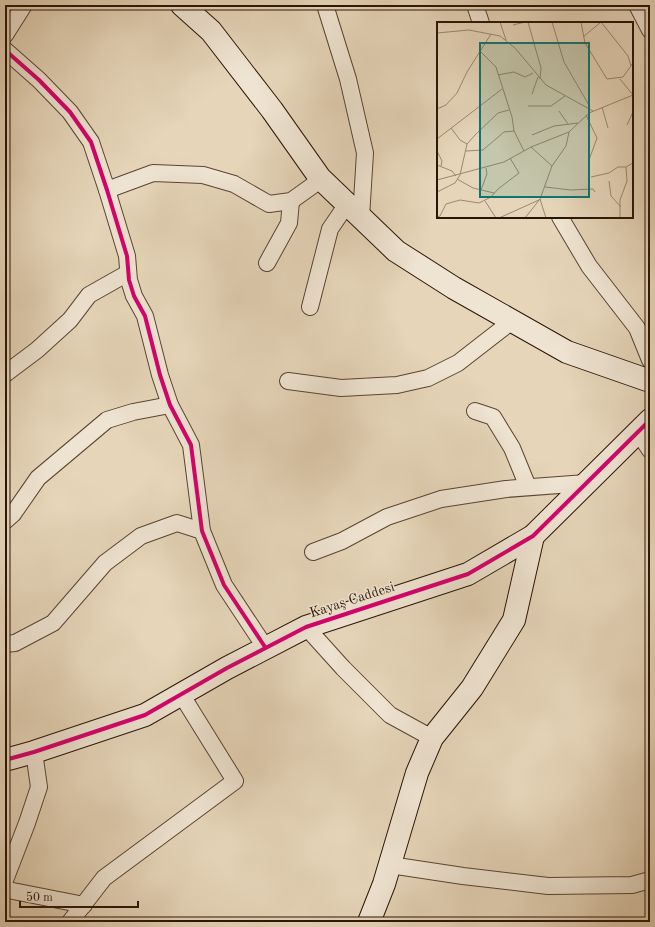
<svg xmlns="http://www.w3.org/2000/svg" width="655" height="927" font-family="'Old Standard TT',serif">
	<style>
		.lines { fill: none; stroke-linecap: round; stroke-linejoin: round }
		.street-casing { stroke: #5a4433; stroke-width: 18 }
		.secondary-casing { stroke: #2b1406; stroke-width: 24 }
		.street { stroke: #efe4d2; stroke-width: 16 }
		.secondary { stroke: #efe4d2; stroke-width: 22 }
		.cycleway-casing { stroke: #efe4d2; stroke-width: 6 }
		.cycleway { stroke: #d6006c; stroke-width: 4 }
		.labels { text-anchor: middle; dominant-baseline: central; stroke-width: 3; stroke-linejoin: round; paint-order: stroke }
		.street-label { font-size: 14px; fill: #2b1406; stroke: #efe4d2 }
		.inset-road { fill: none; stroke: #9b8871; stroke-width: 1 }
		.view { fill: #0f766e; fill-opacity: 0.15; stroke: #0f766e; stroke-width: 2 }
		.inset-edge { fill: none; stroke: #2b1406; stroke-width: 2 }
	</style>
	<rect width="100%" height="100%" fill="#e6d5b9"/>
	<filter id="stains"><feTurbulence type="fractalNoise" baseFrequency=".005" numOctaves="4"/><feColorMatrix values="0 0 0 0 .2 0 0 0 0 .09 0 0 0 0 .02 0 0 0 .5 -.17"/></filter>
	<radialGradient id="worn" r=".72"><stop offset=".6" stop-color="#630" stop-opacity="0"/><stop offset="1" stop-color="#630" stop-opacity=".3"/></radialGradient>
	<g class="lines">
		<!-- street casing -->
		<g class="street-casing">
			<g id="street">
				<polyline points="325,5 348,79 365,153 361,217"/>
				<polyline points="475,5 481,23"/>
				<polyline points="637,5 650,30"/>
				<polyline points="5,35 24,5"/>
				<polyline points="5,50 39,80 70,112 91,142 107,190 127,256 129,280 134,296 145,316 160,375 170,405 191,445 202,531 224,585 265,647"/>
				<polyline points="107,190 153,173 203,175 234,184 269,204 291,201 312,186 320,178"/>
				<polyline points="560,217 589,266 637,328 650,360"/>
				<polyline points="267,263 289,223 291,201"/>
				<polyline points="310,307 330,229 347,204"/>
				<polyline points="5,374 37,350 70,320 89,295 128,273"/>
				<polyline points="288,381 341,388 397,385 428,378 458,363 512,321"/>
				<polyline points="475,411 493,417 512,448 528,487"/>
				<polyline points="638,432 650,450"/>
				<polyline points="5,521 13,514 38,478 107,420 133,412 170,405"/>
				<polyline points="313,552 342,541 387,517 441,499 506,489 586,483"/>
				<polyline points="306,627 343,668 390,715 432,738"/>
				<polyline points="5,644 15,643 53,623 105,563 141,536 177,523 202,531"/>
				<polyline points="390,865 463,876 548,886 632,885 650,880"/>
				<polyline points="5,880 27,823 39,787 34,752"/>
				<polyline points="5,889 13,891 84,905"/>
				<polyline points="70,922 104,878 235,781 181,694"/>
			</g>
		</g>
		<!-- secondary casing -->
		<g class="secondary-casing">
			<g id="secondary">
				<polyline points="182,5 211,31 272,110 320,178 396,251 454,288 567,352 650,381"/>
				<polyline points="5,760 34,752 145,715 227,668 306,627 468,574 533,536 650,420"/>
				<polyline points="369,922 384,884 417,773 432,738 472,688 514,620 533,536"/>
			</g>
		</g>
		<!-- street -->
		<use href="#street" class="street"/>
		<!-- secondary -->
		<use href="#secondary" class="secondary"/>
		<!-- cycleway casing -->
		<g class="cycleway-casing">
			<g id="cycleway">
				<polyline points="5,50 39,80 70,112 91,142 107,190 127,256 129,280 134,296 145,316 160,375 170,405 191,445 202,531 224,585 265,647"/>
				<polyline points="5,760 34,752 145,715 227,668 306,627 468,574 533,536 650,420"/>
			</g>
		</g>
		<!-- cycleway -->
		<use href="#cycleway" class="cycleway"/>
	</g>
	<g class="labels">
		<!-- street labels -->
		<g class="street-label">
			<text transform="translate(352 600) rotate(-18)">Kayaş Caddesi</text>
		</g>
	</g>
	<!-- overview -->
	<g transform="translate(437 22)">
		<rect width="196" height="196" fill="#e6d5b9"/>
		<path class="inset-road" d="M63 0 69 18M91 0 104 46 103 57M115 0 127 40 153 85M144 0 148 21 170 57 186 55 196 41M164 0 191 34 194 44M76 3 88 0M0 11 32 8 63 14 78 26 109 63 156 89M146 15 164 0M43 29 59 45 75 95 77 109 87 129M61 53 77 50 88 55 96 51M183 57 196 73M95 72 101 55M91 84H114L128 74M165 85 171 106M0 87 9 83 20 71 30 50 54 12M122 89 131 102M149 93 160 116 152 138M190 103 196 90M14 106 23 118 30 122M95 113 117 104 141 101M0 117 65 67M94 125 115 144M0 129 5 139 4 144M29 129 46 128 67 110 77 109M0 143 15 149 19 154M154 155 172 151 181 145H189L196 141M20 157 36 166 57 171M0 158 67 140 94 125 132 110 152 91 196 73M172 159 174 174 184 185M108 165 134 168 156 167 158 170M44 168 50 152 49 146M0 170 18 161 23 153 30 122 38 113 61 91 72 88M103 177 109 196M48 179 59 196M0 195 3 194 9 182 23 178 42 181 54 175 61 167 82 151 73 136M62 196 102 178M88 196 103 177 115 144 129 124 132 110M183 196V178L190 159 189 145"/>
		<path class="view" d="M43 21H152V175H43Z"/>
		<rect width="196" height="196" class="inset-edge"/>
	</g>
	<!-- margin -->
	<rect width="655" height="927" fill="none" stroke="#e6d5b9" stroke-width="20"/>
	<rect x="6" y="6" width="643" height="915" fill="none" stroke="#2b1406" stroke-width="2"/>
	<rect x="10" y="10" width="635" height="907" fill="none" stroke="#2b1406"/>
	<!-- scale -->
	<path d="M20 901v6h118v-6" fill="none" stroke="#2b1406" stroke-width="2"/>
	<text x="26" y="901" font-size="12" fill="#2b1406" stroke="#efe4d2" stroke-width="3" paint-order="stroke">50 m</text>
	<rect width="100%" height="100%" filter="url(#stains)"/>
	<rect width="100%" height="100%" fill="url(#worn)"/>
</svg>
